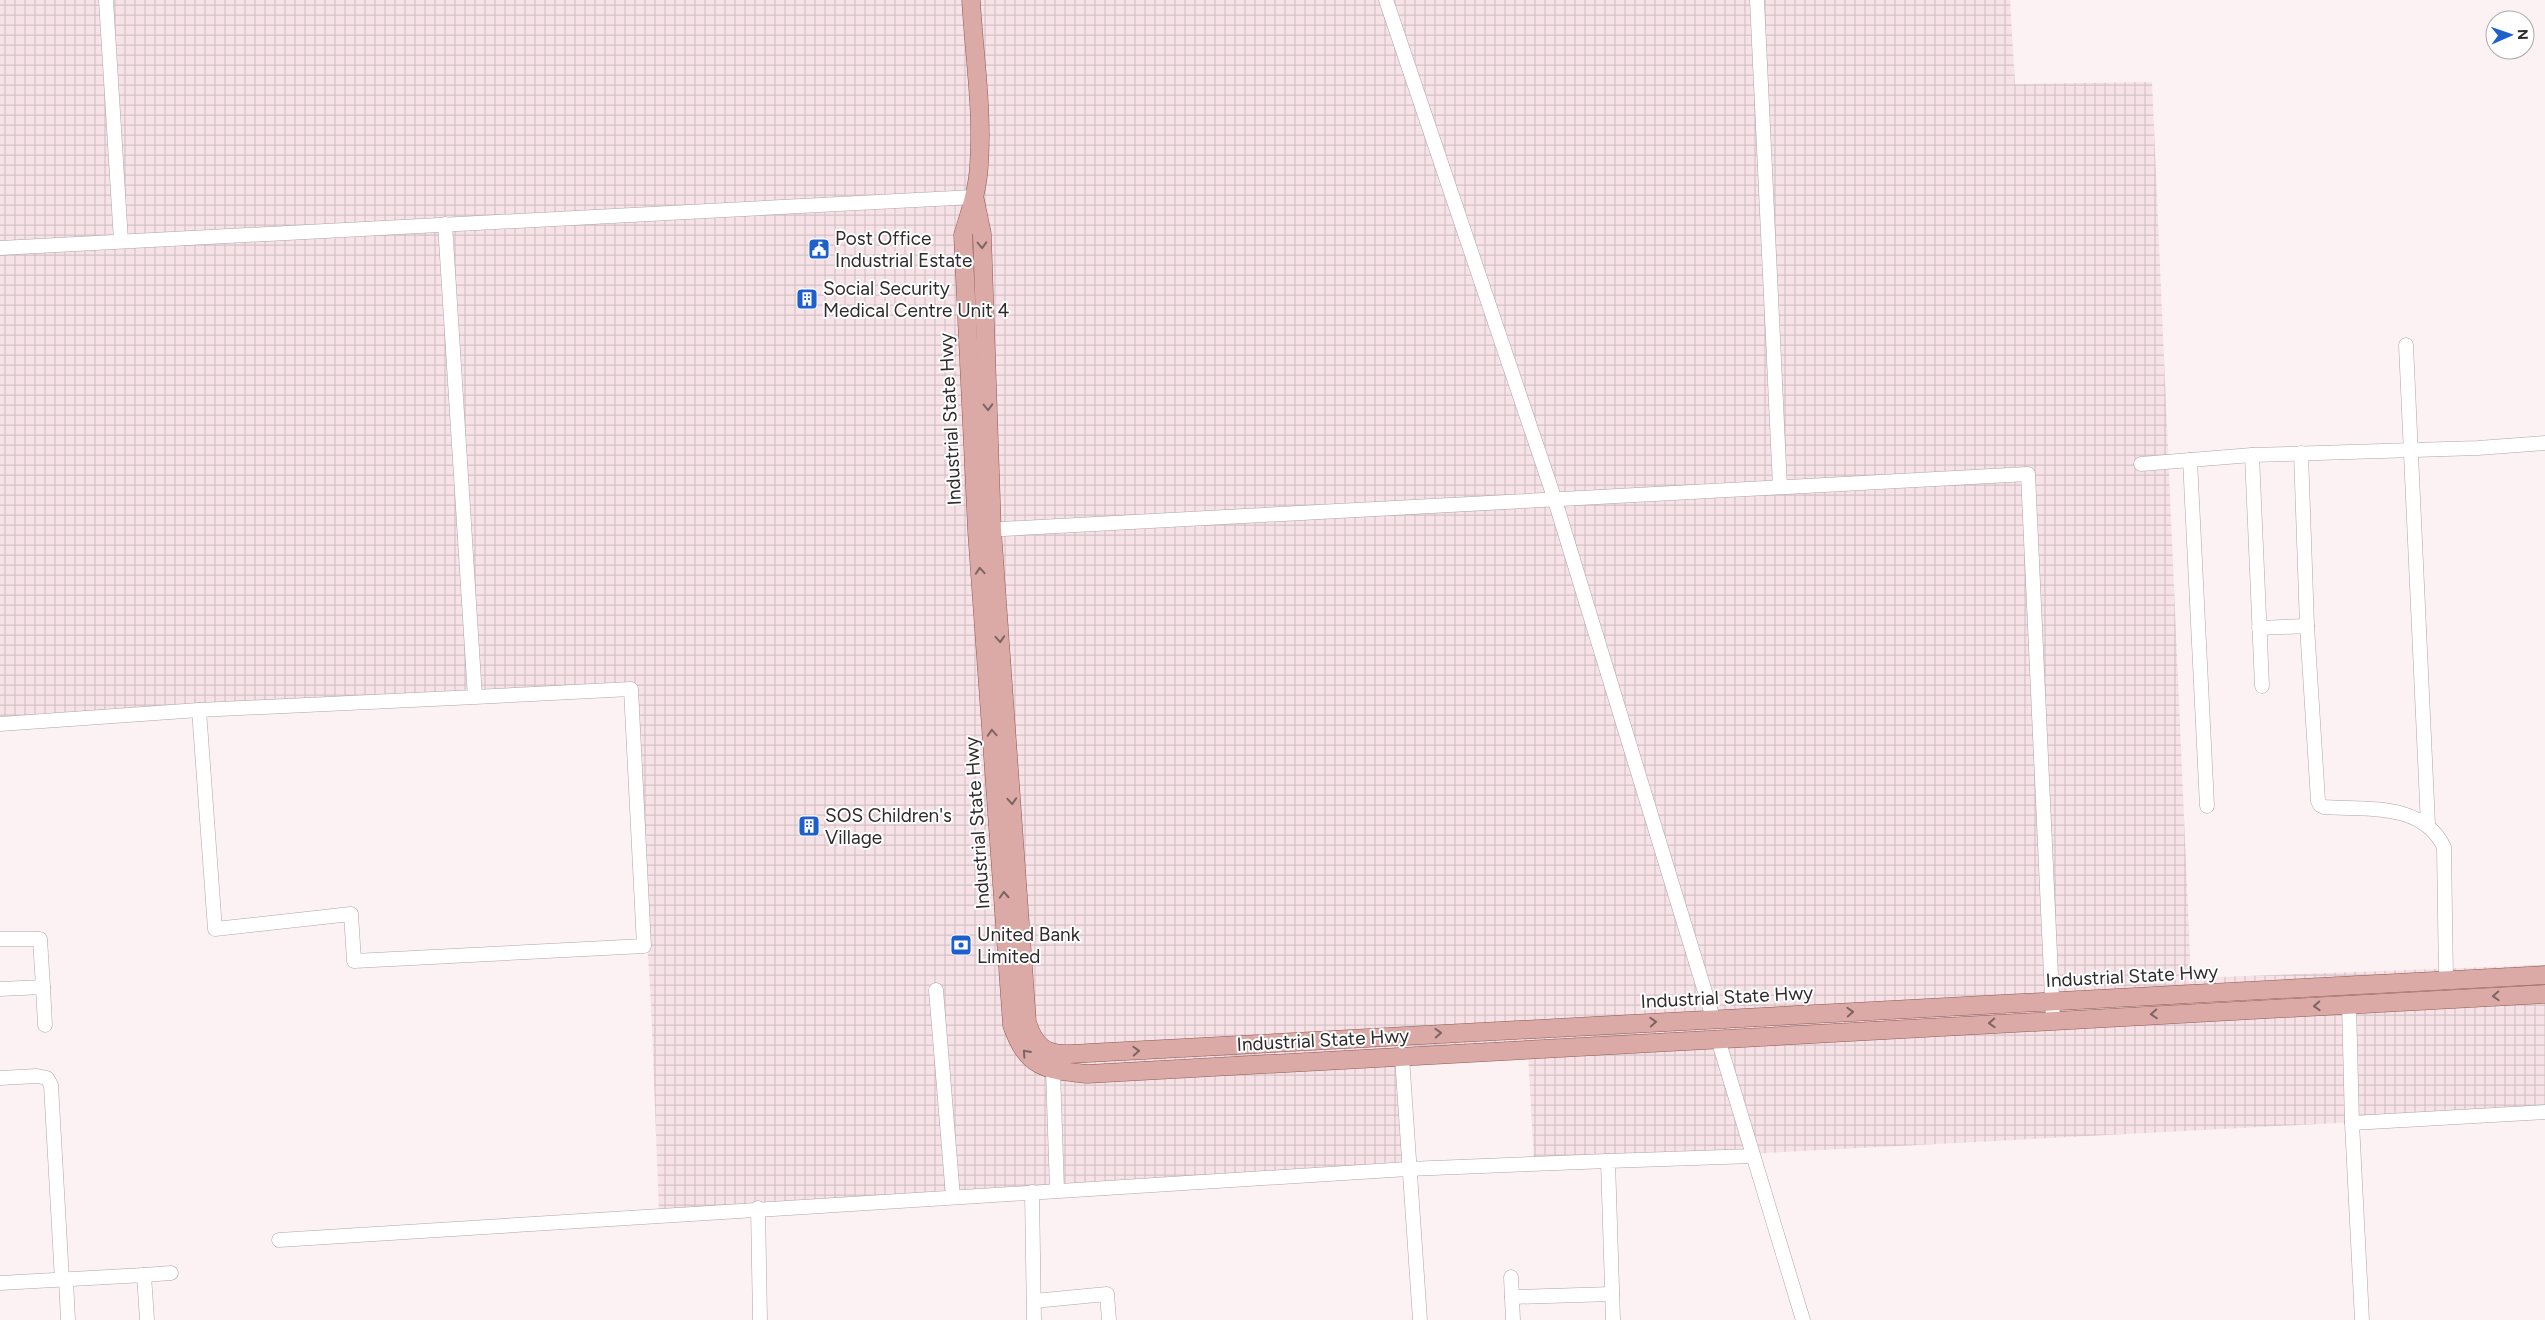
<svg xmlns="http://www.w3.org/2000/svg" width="2545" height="1320" font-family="Figtree,sans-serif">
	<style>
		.industrial { fill: url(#industrial-grid) }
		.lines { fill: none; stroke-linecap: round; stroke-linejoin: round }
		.minor-casing { stroke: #afa5a7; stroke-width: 15 }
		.major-casing { stroke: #8f5855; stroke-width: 19 }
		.minor { stroke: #fff; stroke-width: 14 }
		.major { stroke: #dbaaa6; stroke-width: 18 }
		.oneway { stroke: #7c6463 }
		.labels { text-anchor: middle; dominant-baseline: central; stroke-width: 4; stroke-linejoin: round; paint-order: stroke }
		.poi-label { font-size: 19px; fill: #2f2b2c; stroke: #fff; text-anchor: start }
		.street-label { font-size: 19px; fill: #2f2b2c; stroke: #fff }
	</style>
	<defs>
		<pattern id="industrial-grid" width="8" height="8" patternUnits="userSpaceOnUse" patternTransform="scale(1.25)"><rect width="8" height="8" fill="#f7e3e7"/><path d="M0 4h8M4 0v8" fill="none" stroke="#d4c3c6"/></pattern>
	</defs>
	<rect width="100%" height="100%" fill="#fcf1f3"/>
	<!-- industrial -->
	<polygon class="industrial" points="0,0 2010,0 2015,84 2152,82 2191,978 2545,965 2545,1112 1747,1154 1534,1162 1528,1053 1400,1061 1402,1171 659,1213 651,1004 632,695 0,726"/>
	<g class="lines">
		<!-- minor casing -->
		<g class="minor-casing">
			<g id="minor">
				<polyline points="106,0 121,241"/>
				<polyline points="1386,0 1554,497 1713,1018"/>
				<polyline points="1757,0 1780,487"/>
				<polyline points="445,224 475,697 631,689 644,946 354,961 351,914 215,929 199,710 475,697"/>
				<polyline points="0,248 974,197"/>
				<polyline points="2406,345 2428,825"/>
				<path d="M2301 453 2307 626 2318 801 2320 805 2324 807C2367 810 2422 802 2444 847L2446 980"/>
				<polyline points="2252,455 2262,686"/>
				<polyline points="2190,460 2207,806"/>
				<polyline points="2141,464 2252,455 2478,448 2545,443"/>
				<polyline points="983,530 2028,474 2053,1019"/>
				<polyline points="2259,628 2307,626"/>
				<polyline points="0,724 199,710"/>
				<polyline points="0,939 40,939 43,987"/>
				<polyline points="0,989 43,987 45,1025"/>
				<polyline points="936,990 953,1197"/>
				<polyline points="2349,1004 2352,1123 2362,1320"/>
				<polyline points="1718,1039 1803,1320"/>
				<polyline points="1402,1057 1420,1320"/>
				<polyline points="1053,1071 1057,1190"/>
				<polyline points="0,1078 37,1076 47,1078 51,1085 62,1280"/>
				<polyline points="2352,1123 2545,1112"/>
				<polyline points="1032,1192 1034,1320"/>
				<polyline points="758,1208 760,1320"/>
				<polyline points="279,1240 1408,1169 1608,1161"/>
				<polyline points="144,1275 171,1273"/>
				<polyline points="1511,1277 1513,1320"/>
				<polyline points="66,1280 68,1320"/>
				<polyline points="0,1283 144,1275 147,1320"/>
				<polyline points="1512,1297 1612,1294"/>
				<polyline points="1034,1301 1107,1294 1109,1320"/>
				<polyline points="1613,1320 1608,1161 1753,1156"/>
			</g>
		</g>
		<!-- major casing -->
		<g class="major-casing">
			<g id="major">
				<path d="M971 0C974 54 983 110 979 165 978 189 970 212 963 235L977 531 1012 1025C1027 1068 1045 1070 1087 1074L2545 994"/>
				<path d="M975 200 982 234 992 530 1027 1022C1038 1057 1055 1055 1088 1053L2545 975"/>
			</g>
		</g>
		<!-- minor -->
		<use href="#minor" class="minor"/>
		<!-- major -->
		<use href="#major" class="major"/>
	</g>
	<!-- one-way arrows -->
	<defs><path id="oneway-chevron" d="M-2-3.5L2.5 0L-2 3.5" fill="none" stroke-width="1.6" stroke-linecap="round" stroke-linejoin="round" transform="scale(1.25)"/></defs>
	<g class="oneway">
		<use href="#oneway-chevron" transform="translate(982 245) rotate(88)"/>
		<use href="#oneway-chevron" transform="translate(988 407) rotate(88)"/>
		<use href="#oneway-chevron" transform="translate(980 571) rotate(-94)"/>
		<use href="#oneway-chevron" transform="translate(1000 639) rotate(86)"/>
		<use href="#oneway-chevron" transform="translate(992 733) rotate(-94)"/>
		<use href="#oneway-chevron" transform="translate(1012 801) rotate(86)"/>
		<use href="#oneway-chevron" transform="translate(1004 895) rotate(-93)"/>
		<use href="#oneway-chevron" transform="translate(2496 996) rotate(177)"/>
		<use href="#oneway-chevron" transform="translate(2317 1006) rotate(177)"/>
		<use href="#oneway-chevron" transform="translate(1850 1012) rotate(-3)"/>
		<use href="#oneway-chevron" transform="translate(2154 1014) rotate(177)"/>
		<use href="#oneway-chevron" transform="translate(1653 1022) rotate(-3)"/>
		<use href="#oneway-chevron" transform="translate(1992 1023) rotate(177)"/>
		<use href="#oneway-chevron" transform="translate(1438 1033) rotate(-3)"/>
		<use href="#oneway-chevron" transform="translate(1136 1051) rotate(-3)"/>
		<use href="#oneway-chevron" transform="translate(1026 1053) rotate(-132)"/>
	</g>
	<!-- icons -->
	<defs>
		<g id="civic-square" transform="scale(1.125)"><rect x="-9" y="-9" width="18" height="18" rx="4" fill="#1d60cc" stroke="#fff"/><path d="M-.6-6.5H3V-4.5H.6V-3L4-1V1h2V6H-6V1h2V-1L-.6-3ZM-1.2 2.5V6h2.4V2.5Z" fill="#fff"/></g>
		<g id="building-square" transform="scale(1.125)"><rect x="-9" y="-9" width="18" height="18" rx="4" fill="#1d60cc" stroke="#fff"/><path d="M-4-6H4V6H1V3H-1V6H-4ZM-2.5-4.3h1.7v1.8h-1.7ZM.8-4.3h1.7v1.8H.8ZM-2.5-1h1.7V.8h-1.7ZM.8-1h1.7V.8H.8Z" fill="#fff"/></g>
		<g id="bank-square" transform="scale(1.125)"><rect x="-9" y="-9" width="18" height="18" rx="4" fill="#1d60cc" stroke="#fff"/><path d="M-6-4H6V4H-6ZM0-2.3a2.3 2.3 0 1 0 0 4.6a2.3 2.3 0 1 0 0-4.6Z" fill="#fff"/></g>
	</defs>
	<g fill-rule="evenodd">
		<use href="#civic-square" x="819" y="249"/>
		<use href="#building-square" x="807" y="299"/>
		<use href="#building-square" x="809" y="826"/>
		<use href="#bank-square" x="961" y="945"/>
	</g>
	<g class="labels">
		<!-- poi labels -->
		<g class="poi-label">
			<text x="835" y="238">Post Office<tspan x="835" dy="22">Industrial Estate</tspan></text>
			<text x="823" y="288">Social Security<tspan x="823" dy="22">Medical Centre Unit 4</tspan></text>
			<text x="825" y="815">SOS Children's<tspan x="825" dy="22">Village</tspan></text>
			<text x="977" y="934">United Bank<tspan x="977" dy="22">Limited</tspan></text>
		</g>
		<!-- street labels -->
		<g class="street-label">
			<text transform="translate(950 419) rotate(-93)">Industrial State Hwy</text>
			<text transform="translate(977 823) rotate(-94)">Industrial State Hwy</text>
			<text transform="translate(2132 976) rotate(-3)">Industrial State Hwy</text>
			<text transform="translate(1727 997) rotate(-3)">Industrial State Hwy</text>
			<text transform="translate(1323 1040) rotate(-3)">Industrial State Hwy</text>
		</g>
	</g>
	<!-- north arrow -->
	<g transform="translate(2510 35) rotate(88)"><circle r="24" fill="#ffffff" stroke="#acaaab"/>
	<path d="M0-4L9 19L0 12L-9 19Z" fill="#1d60cc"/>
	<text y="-8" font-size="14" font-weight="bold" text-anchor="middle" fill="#2f2b2c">N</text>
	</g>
</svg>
